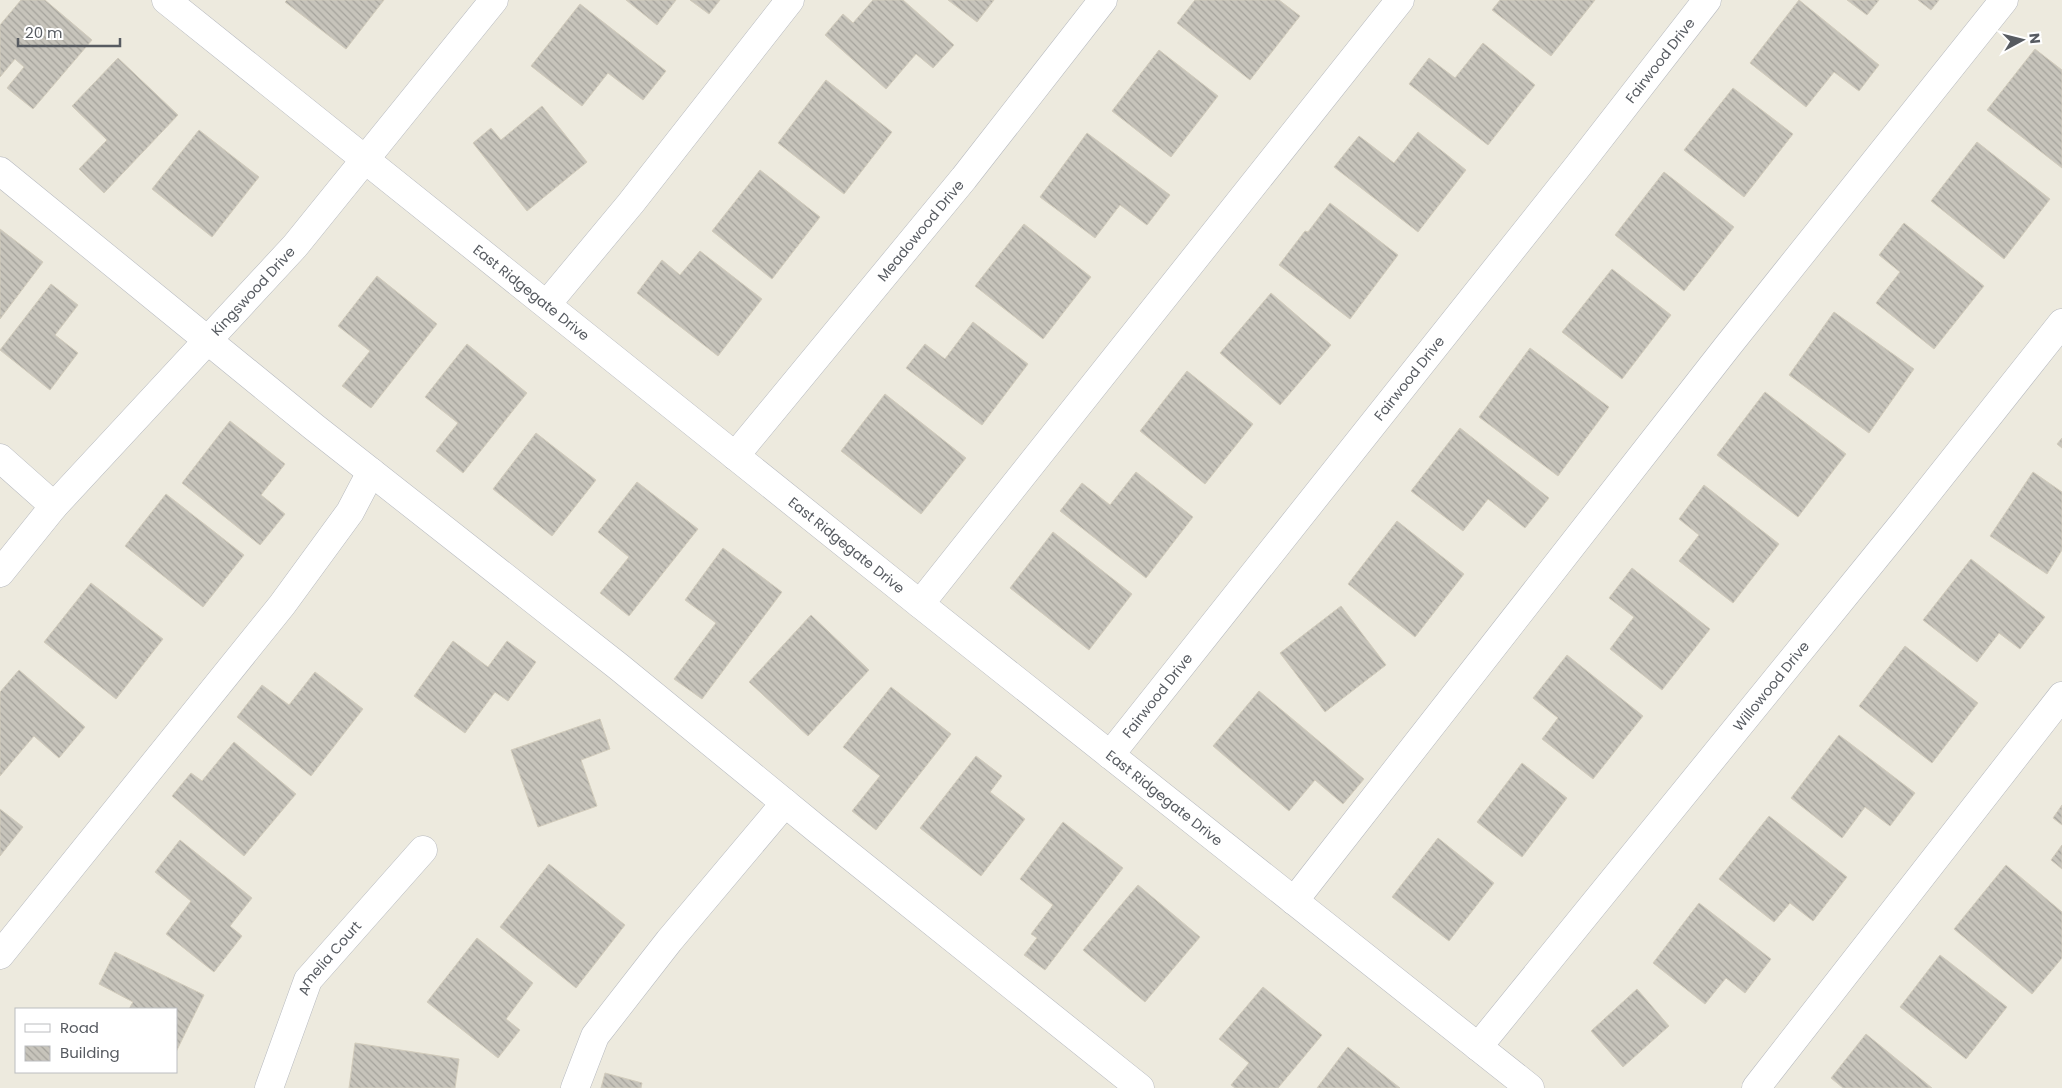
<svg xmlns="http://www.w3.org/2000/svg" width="2062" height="1088" font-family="Poppins,sans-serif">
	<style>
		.building { fill: url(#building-back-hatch); stroke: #d2ccbc }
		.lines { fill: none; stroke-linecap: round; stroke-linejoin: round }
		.minor-casing { stroke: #b6b9bf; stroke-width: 29 }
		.minor { stroke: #fff; stroke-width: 28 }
		.labels { text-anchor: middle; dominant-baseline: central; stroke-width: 4.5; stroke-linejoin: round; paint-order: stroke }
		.street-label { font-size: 14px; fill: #575b61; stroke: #fff }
	</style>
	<defs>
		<pattern id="building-back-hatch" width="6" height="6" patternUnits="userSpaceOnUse" patternTransform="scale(1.25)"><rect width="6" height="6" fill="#c7c4bb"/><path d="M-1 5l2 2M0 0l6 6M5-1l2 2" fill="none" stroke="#a4a29b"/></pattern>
	</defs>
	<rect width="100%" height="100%" fill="#edeade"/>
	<!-- building -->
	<g class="building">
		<polygon points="21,0 45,0 92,40 33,109 7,88 24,67 15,59 0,77 0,25"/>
		<polygon points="287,0 384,0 346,49 285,2"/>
		<polygon points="626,0 676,0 657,25"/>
		<polygon points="690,0 720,0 709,14"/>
		<polygon points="873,0 903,0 954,45 933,68 916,54 886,89 825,35 843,14 853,23"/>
		<polygon points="948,0 994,0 977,22"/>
		<polygon points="1195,0 1279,0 1300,16 1250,80 1177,23"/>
		<polygon points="1500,0 1595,0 1551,56 1492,10"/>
		<polygon points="1799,0 1879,65 1859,91 1834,72 1806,107 1750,63"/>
		<polygon points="1847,0 1879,0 1867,15"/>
		<polygon points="1918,0 1939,0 1931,10"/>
		<polygon points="580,4 666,71 643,100 608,73 582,106 531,66"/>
		<polygon points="1483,43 1535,85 1488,145 1409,84 1429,58 1455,78"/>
		<polygon points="2035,49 2062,70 2062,168 1987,110"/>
		<polygon points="1159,50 1218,96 1171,157 1112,111"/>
		<polygon points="118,58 178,115 104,193 79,169 107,140 72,106"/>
		<polygon points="826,80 892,132 844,194 778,143"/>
		<polygon points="1733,88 1793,134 1744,197 1684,150"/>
		<polygon points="542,106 587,162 527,211 473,143 491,128 501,140"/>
		<polygon points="199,130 259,177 212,237 152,189"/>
		<polygon points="1418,132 1466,170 1418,232 1334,167 1359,136 1394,163"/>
		<polygon points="1087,133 1170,195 1147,225 1120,205 1095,238 1040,197"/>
		<polygon points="1977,142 2050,199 2004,259 1931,201"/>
		<polygon points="760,170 820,217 772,279 712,231"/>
		<polygon points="1664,172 1734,227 1684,291 1615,235"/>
		<polygon points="1330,203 1398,255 1350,319 1279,265 1305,231 1308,232"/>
		<polygon points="1904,223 1984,286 1934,349 1876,303 1900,272 1879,255"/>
		<polygon points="1024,224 1091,277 1043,339 975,286"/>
		<polygon points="0,229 43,262 0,319"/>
		<polygon points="700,251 762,299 718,356 637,293 662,260 680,275"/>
		<polygon points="1612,269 1671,315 1622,379 1562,332"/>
		<polygon points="377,276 437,324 371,408 342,386 370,351 338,326"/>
		<polygon points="51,284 78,305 55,335 78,353 50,390 0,350"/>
		<polygon points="1271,293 1331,345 1280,405 1220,353"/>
		<polygon points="1834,312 1914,369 1869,433 1789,375"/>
		<polygon points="973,322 1028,364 982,425 906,368 925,344 945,359"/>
		<polygon points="467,344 527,393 463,473 436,451 458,423 425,397"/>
		<polygon points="1530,348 1609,407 1558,476 1479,417"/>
		<polygon points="1187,371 1253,424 1205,484 1140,431"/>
		<polygon points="1765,392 1846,454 1798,517 1717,455"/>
		<polygon points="885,394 966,458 921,514 841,451"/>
		<polygon points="230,421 285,464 261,495 285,514 260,545 182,483"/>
		<polygon points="1460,428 1549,498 1525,528 1488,499 1463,531 1411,491"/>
		<polygon points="536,433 596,480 552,536 493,489"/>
		<polygon points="2062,438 2062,448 2057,444"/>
		<polygon points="1136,472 1193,517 1146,578 1060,511 1082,483 1110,505"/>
		<polygon points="2033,472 2062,492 2062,550 2047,574 1990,536"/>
		<polygon points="637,482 698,529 629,616 600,593 629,557 598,532"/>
		<polygon points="1704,485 1779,544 1733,603 1679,561 1699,535 1679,519"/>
		<polygon points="166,494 244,555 203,607 125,546"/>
		<polygon points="1397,521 1464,574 1415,637 1348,584"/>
		<polygon points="1053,532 1132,594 1089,650 1010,588"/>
		<polygon points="723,548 782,592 702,699 674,679 716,623 685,600"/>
		<polygon points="1971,559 2045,617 2020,649 1999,633 1977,662 1923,620"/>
		<polygon points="1632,568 1710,629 1662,690 1610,649 1634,617 1609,598"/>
		<polygon points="91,583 163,639 116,699 44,642"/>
		<polygon points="1341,606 1386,665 1325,712 1280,653"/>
		<polygon points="811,615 869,670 808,736 749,682"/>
		<polygon points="453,641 488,667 507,641 536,662 508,701 495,692 465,733 414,696"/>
		<polygon points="1905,646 1978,703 1932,763 1859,706"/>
		<polygon points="1567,655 1643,716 1593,779 1542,739 1558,718 1533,698"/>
		<polygon points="19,670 85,727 59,758 34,736 0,776 0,692"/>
		<polygon points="315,672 363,709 311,776 237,717 262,685 289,705"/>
		<polygon points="891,687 951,734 876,830 852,811 880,776 843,747"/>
		<polygon points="1259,691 1364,779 1343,804 1315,780 1289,811 1213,746"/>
		<polygon points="600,719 610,749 581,760 597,806 538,827 511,750"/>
		<polygon points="1839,735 1915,793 1890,826 1865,807 1842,838 1791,798"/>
		<polygon points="234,742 296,794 244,856 172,796 191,773 202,781"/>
		<polygon points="976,756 1002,776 990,792 1025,819 981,876 920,828"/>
		<polygon points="1522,763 1567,798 1522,857 1477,822"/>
		<polygon points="2062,805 2062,825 2053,818"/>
		<polygon points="0,809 23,827 0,856"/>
		<polygon points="1769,816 1847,877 1813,921 1790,903 1774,922 1719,879"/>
		<polygon points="1063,822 1123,868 1045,970 1024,955 1037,938 1031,934 1053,905 1020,879"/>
		<polygon points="1438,838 1494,883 1449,941 1392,897"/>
		<polygon points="180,840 252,898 230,926 242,936 214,972 166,934 191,901 155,872"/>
		<polygon points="2062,845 2062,869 2051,860"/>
		<polygon points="549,864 625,925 576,988 500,927"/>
		<polygon points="2006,865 2062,912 2062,958 2032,994 1954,929"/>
		<polygon points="1138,885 1200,937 1145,1002 1083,950"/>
		<polygon points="1699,903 1771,959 1745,993 1726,978 1705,1004 1653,963"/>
		<polygon points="477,938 533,983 506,1019 520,1030 498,1058 427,1002"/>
		<polygon points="115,952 204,995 176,1052 176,1009 129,1009 133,1002 99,984"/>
		<polygon points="1940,955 2007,1007 1966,1059 1900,1007"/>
		<polygon points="1263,987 1322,1035 1278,1088 1235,1088 1231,1085 1249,1063 1219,1039"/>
		<polygon points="1637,989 1669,1026 1623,1067 1591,1031"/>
		<polygon points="1866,1034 1932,1088 1843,1088 1831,1078"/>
		<polygon points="355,1043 459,1059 455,1088 349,1088"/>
		<polygon points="1348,1047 1400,1088 1317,1088"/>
		<polygon points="605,1073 642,1083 641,1088 601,1088"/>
	</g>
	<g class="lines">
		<!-- minor casing -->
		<g class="minor-casing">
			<g id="minor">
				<path id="s1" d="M166 0 920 604 1530 1088"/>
				<polyline points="0,171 314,427 619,667 818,830 1140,1088"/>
				<polyline points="547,304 631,203 790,0"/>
				<path id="s2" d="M735 456 964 178 1103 0"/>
				<polyline points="0,458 54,506"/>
				<path id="s3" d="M0 573 54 506 295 246 494 0"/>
				<polyline points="920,604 1400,0"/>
				<path id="s4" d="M1110 755 1578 166 1707 0"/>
				<polyline points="1294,901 1727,347 2004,0"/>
				<polyline points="0,955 282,605 350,512 371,472"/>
				<path id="s5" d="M1478 1047 1905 521 2062 323"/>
				<path id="s6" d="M269 1088 308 980 423 850"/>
				<polyline points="575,1088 595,1036 669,941 785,803"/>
				<polyline points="1756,1088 2062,696"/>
			</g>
		</g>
		<!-- minor -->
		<use href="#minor" class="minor"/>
	</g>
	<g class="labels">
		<!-- street labels -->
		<g class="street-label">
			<text stroke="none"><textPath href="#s4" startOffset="886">Fairwood Drive</textPath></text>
			<text stroke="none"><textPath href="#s2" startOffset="292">Meadowood Drive</textPath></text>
			<text stroke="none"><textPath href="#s1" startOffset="468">East Ridgegate Drive</textPath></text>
			<text stroke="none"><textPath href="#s3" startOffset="379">Kingswood Drive</textPath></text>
			<text stroke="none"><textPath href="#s4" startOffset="481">Fairwood Drive</textPath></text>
			<text stroke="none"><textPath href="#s1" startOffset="872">East Ridgegate Drive</textPath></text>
			<text stroke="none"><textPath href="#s5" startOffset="465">Willowood Drive</textPath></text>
			<text stroke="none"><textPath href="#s4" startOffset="76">Fairwood Drive</textPath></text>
			<text stroke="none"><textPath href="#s1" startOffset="1278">East Ridgegate Drive</textPath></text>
			<text stroke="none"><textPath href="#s6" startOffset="145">Amelia Court</textPath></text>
		</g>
	</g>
	<!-- legend -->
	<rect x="15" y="1008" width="162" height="65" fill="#ffffff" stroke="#bcbdc0"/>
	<rect x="25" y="1024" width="25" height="8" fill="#ffffff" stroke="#bcbdc0"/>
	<text x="60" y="1033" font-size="15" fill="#575b61">Road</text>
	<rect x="25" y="1046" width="25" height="15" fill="url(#building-back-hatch)" stroke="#bcbdc0"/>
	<text x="60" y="1058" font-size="15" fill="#575b61">Building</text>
	<!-- north arrow -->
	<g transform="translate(2022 40) rotate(83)" stroke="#ffffff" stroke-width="4" paint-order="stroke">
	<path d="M0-4L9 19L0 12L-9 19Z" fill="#575b61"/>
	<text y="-8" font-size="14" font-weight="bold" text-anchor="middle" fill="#575b61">N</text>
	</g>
	<!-- scale -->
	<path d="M18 38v8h102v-8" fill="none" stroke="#575b61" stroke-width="2.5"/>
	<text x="25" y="38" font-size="15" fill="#575b61" stroke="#ffffff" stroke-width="4" paint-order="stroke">20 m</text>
</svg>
